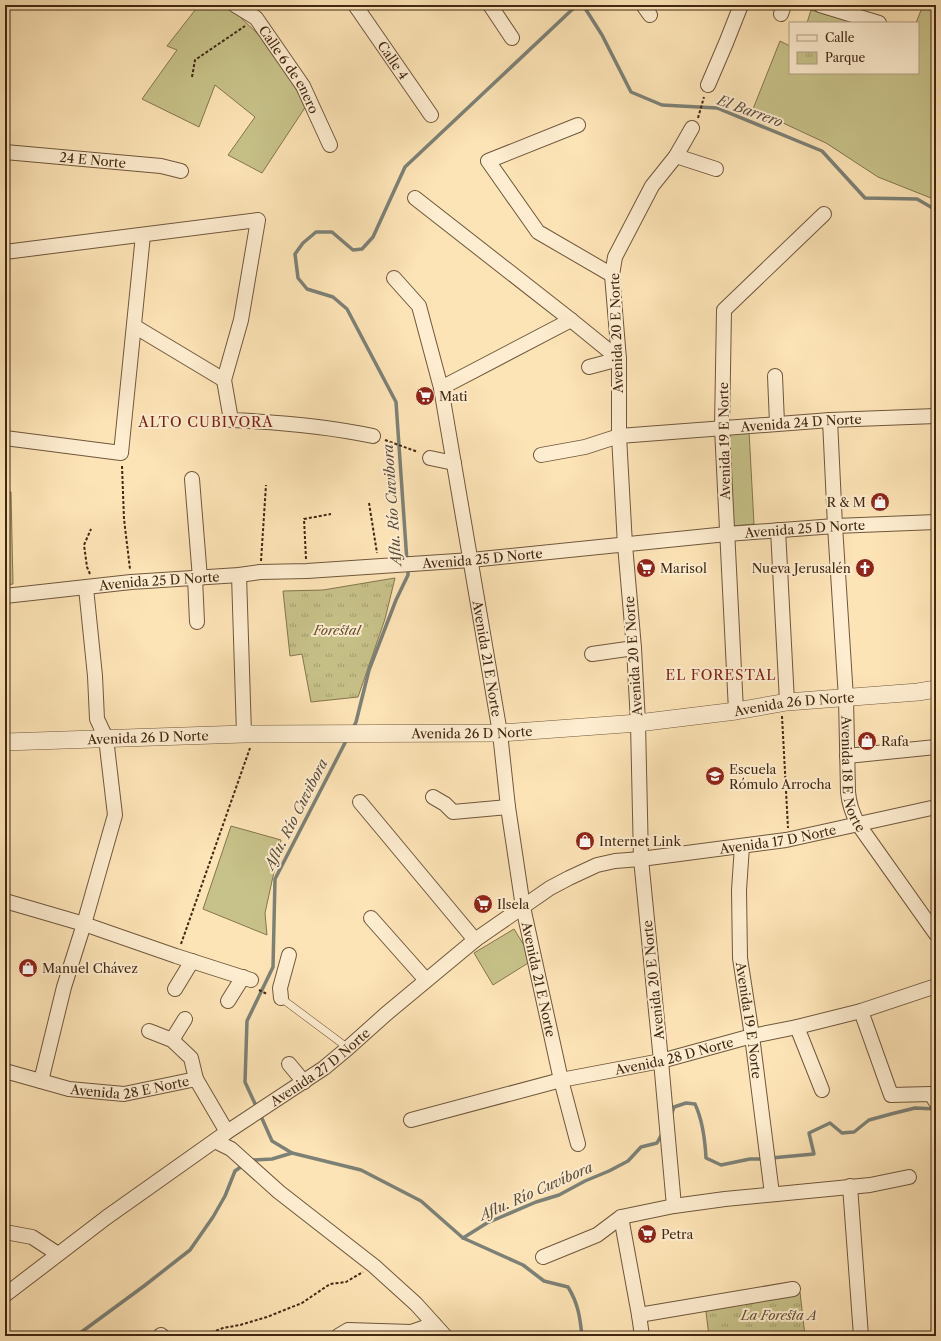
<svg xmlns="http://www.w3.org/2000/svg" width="941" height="1341" font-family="'Libre Caslon Text',serif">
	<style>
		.green { fill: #c7c289; stroke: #84754e }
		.park { fill: url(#park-tufts); stroke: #84754e }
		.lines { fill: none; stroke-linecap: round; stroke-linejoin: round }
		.stream { stroke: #7c8177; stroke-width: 3.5 }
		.service-casing { stroke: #70573c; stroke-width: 8 }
		.minor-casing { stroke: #70573c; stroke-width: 16 }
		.tertiary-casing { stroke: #70573c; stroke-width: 18 }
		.path { stroke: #412813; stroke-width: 2; stroke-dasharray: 3 2; stroke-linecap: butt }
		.service { stroke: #feedd0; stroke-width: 7 }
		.minor { stroke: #feedd0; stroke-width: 14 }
		.tertiary { stroke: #feedd0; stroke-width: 17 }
		.labels { text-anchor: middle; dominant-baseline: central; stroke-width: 4; stroke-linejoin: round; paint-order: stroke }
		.street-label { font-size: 13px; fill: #412813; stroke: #feedd0 }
		.poi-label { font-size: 13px; fill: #412813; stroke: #feedd0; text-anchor: start }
		.park-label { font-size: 13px; font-style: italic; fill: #624e30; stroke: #feedd0 }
		.water-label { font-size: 14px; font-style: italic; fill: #5a4d3c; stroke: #feedd0 }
		.neighbourhood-label { font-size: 14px; letter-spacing: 1px; fill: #7a1f14; stroke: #feedd0 }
	</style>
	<defs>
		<pattern id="park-tufts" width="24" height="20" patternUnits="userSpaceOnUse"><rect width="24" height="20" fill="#c7c289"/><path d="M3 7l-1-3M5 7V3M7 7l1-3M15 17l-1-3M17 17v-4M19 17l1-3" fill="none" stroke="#a39e6f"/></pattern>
	</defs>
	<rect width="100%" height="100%" fill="#fde4b6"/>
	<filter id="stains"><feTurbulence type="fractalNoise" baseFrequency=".005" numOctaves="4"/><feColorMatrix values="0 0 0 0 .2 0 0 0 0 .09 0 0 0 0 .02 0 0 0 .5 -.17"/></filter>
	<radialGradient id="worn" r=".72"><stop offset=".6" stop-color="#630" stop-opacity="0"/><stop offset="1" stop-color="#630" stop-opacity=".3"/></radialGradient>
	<!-- green -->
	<g class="green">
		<polygon points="199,5 225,5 238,15 261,37 284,69 306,106 262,173 228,155 255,117 215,85 199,127 142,99 177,50 167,46"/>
		<polygon points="923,5 936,5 936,200 878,177 826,143 753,109 780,41 790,46 790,73 918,73 918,23 916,23"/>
		<polygon points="811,10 857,23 807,23"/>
		<polygon points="749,431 754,524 732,526 727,432"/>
		<polygon points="5,492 11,492 13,584 5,585"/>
		<polygon points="231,826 281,840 265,913 267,935 203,909"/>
		<polygon points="514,929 533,960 493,985 474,953"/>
	</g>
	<!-- park -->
	<g class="park">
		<polygon points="395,578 385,619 358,697 311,702 302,654 290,656 283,591 323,590"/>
		<polygon points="800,1292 805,1336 709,1336 705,1304"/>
	</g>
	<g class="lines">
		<!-- stream -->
		<g class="stream">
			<polyline points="583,5 602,35 631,92 662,105 717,108 822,151 865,198 917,199 936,210"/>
			<polyline points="407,562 396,402 347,309 333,297 307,289 298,278 295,254 303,243 316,232 332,232 353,250 362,249 373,237 405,167 577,5"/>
			<polyline points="353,728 356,722 369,670 396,600 408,575 408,568"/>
			<polyline points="257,1108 245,1082 247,1021 273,967 275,879 347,739"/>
			<path d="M260 1114 272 1141 292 1153 361 1170 421 1201 463 1238 523 1265 544 1281 568 1287C578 1303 580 1317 582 1336"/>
			<path d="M671 1116 674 1107 686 1103 695 1104C703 1121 705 1139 706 1158L721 1165 750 1159H765"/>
			<polyline points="771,1158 814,1154 809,1133 830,1123 842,1133 854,1132 869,1120 891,1114 915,1108 936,1109"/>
			<polyline points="250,1161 252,1160 272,1159 292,1153"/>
			<polyline points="463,1238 487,1223 536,1202 559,1195 585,1181 609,1171 628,1161 641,1147 657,1143 663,1132"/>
			<polyline points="76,1336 144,1286 190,1250 213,1217 225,1196 235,1171 245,1164"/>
		</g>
		<!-- service casing -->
		<g class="service-casing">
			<polyline id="service" points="281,998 348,1048"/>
		</g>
		<!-- minor casing -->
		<g class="minor-casing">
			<g id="minor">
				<path id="s1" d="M235 5 256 18 303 86 330 145"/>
				<path id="s2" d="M355 5 431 115"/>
				<polyline points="490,5 512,38"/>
				<polyline points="643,5 650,15"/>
				<polyline points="820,5 879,23"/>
				<polyline points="781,14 784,5"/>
				<polyline points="708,85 726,43 741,5"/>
				<polyline points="578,125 488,161 538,232 612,275"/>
				<path id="s3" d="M5 152 161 166 181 171"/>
				<polyline points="676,156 716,169"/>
				<polyline points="415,198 571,320 619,359"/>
				<path d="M5 252 258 220 241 320 224 380 231 420C279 422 326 426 373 436"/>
				<path id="s4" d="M394 278 419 306 441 388 500 733 508 807 523 907 561 1080 578 1144"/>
				<polyline points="134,326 224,380"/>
				<polyline points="589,367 619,359"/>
				<polyline points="775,376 777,423"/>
				<polyline points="441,388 571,320"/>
				<path id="s5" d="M830 420 835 526 846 698 848 792C849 804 852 813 858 824L936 934"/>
				<polyline points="5,438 121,453 143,235"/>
				<path id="s6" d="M541 455 585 447 619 436 830 420 936 416"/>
				<polyline points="430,458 454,463"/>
				<polyline points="192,479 200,578"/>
				<polyline points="778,530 787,702"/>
				<polyline points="239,575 244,734"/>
				<polyline points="195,578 197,622"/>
				<path id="s7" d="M5 596 131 582 239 575 260 572 307 571 471 560 727 534 835 526 936 522"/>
				<polyline points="592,654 634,648"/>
				<polyline points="736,711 722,428 724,310 824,214"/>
				<polyline points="847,756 936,747"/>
				<polyline points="433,797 445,804 453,812 508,807"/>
				<polyline points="360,802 475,940"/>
				<path id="s8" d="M742 846 739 890 740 958 752 1036 772 1194"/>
				<polyline points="5,901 84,924 176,956 251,980"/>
				<polyline points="371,918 426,980"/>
				<polyline points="175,989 192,961"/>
				<polyline points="281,998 280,988 289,955"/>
				<polyline points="228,1001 243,977"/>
				<polyline points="861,1011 891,1095 931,1094 936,1102"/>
				<polyline points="797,1027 822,1090"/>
				<polyline points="149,1031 172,1040 191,1058 196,1079"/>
				<polyline points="172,1040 185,1019"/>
				<polyline points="289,1064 304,1082"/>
				<path id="s9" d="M5 1071 69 1089 124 1094 196 1079 227 1132"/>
				<polyline points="41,1081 64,987 84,924 115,815 106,738 97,719 95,676 86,588"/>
				<path id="s10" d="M411 1120 561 1080 661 1061 752 1036 797 1027 861 1011 936 986"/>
				<polyline points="215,1141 231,1149 279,1192 374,1266 416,1304 445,1336"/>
				<polyline points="850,1186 861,1336"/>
				<polyline points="674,1206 661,1061 641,859 638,723 634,648 625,545 619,436 619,359 612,275 615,257 652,186 676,156 692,128"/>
				<polyline points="621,1217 639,1315 642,1336"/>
				<polyline points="5,1232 32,1237 58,1254"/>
				<polyline points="543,1257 597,1235 621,1217 674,1206 725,1199 870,1185 909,1177"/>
				<path id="s11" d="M5 1295 107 1217 227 1132 324 1068 348 1048 386 1014 475 940 550 888 569 878 597 865 615 861 641 859 786 840 936 807"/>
				<polyline points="639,1315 793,1289"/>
				<polyline points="161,1335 162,1336"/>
				<polyline points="338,1336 348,1330 411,1332 434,1324"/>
			</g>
		</g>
		<!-- tertiary casing -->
		<g class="tertiary-casing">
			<g id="tertiary">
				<path id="s12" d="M5 742 244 734 500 733 638 723 736 711 787 702 918 692 936 689"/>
			</g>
		</g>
		<!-- path -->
		<g class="path">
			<polyline points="192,77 195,60 245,26"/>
			<polyline points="698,118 704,97"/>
			<polyline points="385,440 418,452"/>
			<polyline points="122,466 124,519 130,569"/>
			<polyline points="369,503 377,553"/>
			<polyline points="306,559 304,519 331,514"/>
			<polyline points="261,561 266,485"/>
			<polyline points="90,574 87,567 84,545 91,529"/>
			<polyline points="782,716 788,828"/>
			<polyline points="181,944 250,748"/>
			<polyline points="259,990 267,994"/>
			<polyline points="202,1336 223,1328 240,1325 267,1317 302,1303 330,1284 346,1282 363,1272"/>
		</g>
		<!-- service -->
		<use href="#service" class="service"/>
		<!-- minor -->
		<use href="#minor" class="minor"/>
		<!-- tertiary -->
		<use href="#tertiary" class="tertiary"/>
	</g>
	<!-- icons -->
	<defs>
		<g id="supermarket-disc" transform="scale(1)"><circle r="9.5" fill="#8f2418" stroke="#feedd0"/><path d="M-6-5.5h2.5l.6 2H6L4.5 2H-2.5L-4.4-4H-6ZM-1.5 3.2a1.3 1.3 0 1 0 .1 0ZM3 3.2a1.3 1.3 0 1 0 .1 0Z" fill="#fff"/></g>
		<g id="shop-disc" transform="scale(1)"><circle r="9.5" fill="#8f2418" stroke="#feedd0"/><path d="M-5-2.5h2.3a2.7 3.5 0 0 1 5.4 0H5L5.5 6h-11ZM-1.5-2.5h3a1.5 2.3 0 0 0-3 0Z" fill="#fff"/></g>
		<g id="church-disc" transform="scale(1)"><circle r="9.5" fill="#8f2418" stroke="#feedd0"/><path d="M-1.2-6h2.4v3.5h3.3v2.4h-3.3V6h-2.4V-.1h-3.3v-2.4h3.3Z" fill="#fff"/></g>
		<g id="school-disc" transform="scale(1)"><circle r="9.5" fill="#8f2418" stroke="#feedd0"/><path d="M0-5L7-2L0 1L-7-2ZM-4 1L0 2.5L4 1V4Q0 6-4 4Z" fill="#fff"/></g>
	</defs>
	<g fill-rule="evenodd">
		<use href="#supermarket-disc" x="425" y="396"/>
		<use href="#shop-disc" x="880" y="502"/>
		<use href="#supermarket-disc" x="646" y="568"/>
		<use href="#church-disc" x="865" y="568"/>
		<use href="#shop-disc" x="867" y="741"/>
		<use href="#school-disc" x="715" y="776"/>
		<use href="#shop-disc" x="585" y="841"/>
		<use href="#supermarket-disc" x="483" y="904"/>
		<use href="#shop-disc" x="28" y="968"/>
		<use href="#supermarket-disc" x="647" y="1234"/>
	</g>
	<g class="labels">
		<!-- street labels -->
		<g class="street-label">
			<text stroke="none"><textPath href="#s2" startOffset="67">Calle 4</textPath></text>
			<text stroke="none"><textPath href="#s1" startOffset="86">Calle 6 de enero</textPath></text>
			<text stroke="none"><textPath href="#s3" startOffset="88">24 E Norte</textPath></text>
			<text transform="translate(616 333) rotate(-92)">Avenida 20 E Norte</text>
			<text stroke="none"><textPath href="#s6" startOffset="263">Avenida 24 D Norte</textPath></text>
			<text transform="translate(724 441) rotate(-91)">Avenida 19 E Norte</text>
			<text stroke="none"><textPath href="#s7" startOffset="803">Avenida 25 D Norte</textPath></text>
			<text stroke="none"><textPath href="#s7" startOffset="479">Avenida 25 D Norte</textPath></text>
			<text stroke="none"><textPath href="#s7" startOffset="155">Avenida 25 D Norte</textPath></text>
			<text transform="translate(633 656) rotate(-94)">Avenida 20 E Norte</text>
			<text stroke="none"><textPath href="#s4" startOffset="397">Avenida 21 E Norte</textPath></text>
			<text stroke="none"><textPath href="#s12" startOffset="791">Avenida 26 D Norte</textPath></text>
			<text stroke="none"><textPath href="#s12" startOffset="467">Avenida 26 D Norte</textPath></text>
			<text stroke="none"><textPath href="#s12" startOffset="143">Avenida 26 D Norte</textPath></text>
			<text stroke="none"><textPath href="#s5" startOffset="355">Avenida 18 E Norte</textPath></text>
			<text stroke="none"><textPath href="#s11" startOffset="916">Avenida 17 D Norte</textPath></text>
			<text stroke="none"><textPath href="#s4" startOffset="722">Avenida 21 E Norte</textPath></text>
			<text transform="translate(653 980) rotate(-96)">Avenida 20 E Norte</text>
			<text stroke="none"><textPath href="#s8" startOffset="175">Avenida 19 E Norte</textPath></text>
			<text stroke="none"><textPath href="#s10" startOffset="271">Avenida 28 D Norte</textPath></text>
			<text stroke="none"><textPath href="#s11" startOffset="389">Avenida 27 D Norte</textPath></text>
			<text stroke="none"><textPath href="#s9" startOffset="128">Avenida 28 E Norte</textPath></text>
		</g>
		<!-- poi labels -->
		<g class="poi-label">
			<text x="439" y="396">Mati</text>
			<text x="866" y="502" text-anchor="end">R &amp; M</text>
			<text x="660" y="568">Marisol</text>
			<text x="851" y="568" text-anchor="end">Nueva Jerusalén</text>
			<text x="881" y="741">Rafa</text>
			<text x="729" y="769">Escuela<tspan x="729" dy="15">Rómulo Arrocha</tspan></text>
			<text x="599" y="841">Internet Link</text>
			<text x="497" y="904">Ilsela</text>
			<text x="42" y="968">Manuel Chávez</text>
			<text x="661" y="1234">Petra</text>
		</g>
		<!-- park labels -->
		<g class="park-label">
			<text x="337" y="630">Forestal</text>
			<text x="779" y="1315">La Foresta A</text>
		</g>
		<!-- water labels -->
		<g class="water-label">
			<text transform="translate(750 111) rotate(20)">El Barrero</text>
			<text transform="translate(392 505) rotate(-94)">Aflu. Río Cuvibora</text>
			<text transform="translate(296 814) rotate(-63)">Aflu. Río Cuvibora</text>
			<text transform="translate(536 1191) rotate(-24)">Aflu. Río Cuvíbora</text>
		</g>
		<!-- neighbourhood labels -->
		<g class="neighbourhood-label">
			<text x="206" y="422">ALTO CUBIVORA</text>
			<text x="721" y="675">EL FORESTAL</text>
		</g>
	</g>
	<!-- margin -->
	<rect width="941" height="1341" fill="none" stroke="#fde4b6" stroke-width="20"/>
	<rect x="6" y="6" width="929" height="1329" fill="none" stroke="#412813" stroke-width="2"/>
	<rect x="10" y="10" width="921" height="1321" fill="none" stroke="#412813"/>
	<!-- legend -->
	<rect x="789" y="22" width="130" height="52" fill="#feedd0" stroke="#b29e84"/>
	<rect x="797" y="35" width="20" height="6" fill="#feedd0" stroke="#b29e84"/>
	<text x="825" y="42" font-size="12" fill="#412813">Calle</text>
	<rect x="797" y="52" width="20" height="12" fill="url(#park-tufts)" stroke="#b29e84"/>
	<text x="825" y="62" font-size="12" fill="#412813">Parque</text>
	<rect width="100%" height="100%" filter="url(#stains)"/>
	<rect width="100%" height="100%" fill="url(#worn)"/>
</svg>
